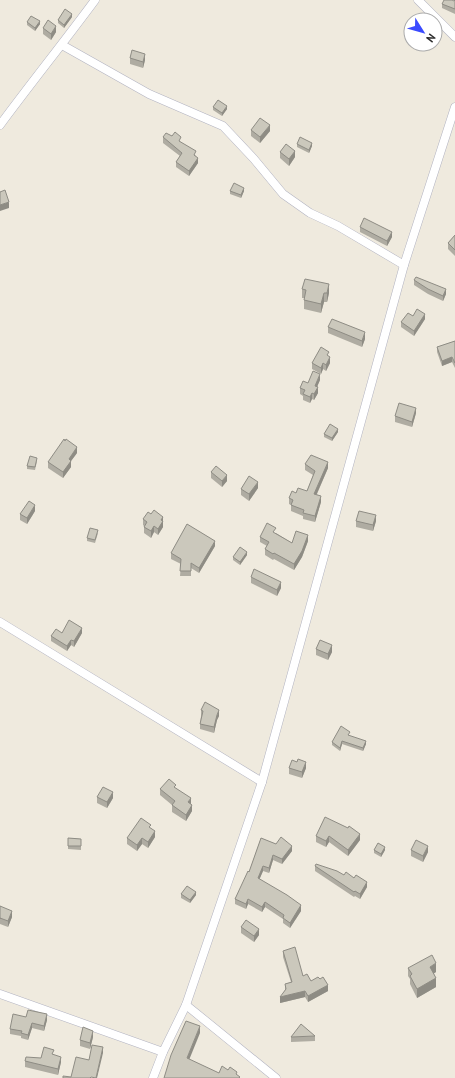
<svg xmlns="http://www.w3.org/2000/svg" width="455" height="1078" font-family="'PT Sans',sans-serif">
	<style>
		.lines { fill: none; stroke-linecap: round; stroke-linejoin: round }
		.street-casing { stroke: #b2b3c1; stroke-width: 9 }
		.street { stroke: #fff; stroke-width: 8 }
		.wall { fill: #afaca2 }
		.shaded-wall { fill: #8e8c84 }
		.building { fill: #cbc8bc; stroke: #8e8c84 }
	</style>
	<rect width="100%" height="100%" fill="#efeade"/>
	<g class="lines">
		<!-- street casing -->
		<g class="street-casing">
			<g id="street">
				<polyline points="418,0 455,37"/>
				<polyline points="62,45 149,94 223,126 254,159 283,194 310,213 338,226 404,265"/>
				<path d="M0 125C31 83 64 42 95 0"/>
				<polyline points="0,622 262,782"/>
				<polyline points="0,994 163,1052"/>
				<polyline points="186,1005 276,1078"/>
				<polyline points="153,1078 163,1052 186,1005 262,782 404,265 455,107"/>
			</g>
		</g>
		<!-- street -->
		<use href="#street" class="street"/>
	</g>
	<!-- wall -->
	<g class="wall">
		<polygon points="455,0 455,14 442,8 442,4 454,1"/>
		<polygon points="72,17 64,28 58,23 58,20"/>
		<polygon points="27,22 40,24 35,31 27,25"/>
		<polygon points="43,28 56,32 51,40 43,34"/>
		<polygon points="424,44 430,44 428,47"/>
		<polygon points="130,58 145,60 143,68 130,64"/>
		<polygon points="213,107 227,109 222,116 213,110"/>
		<polygon points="251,130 270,131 260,143 251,136"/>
		<polygon points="163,137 181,142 196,156 198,163 189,176 176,167 176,162 180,156 163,143"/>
		<polygon points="297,144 312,146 309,153 297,147"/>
		<polygon points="280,152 295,157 289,166 280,158"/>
		<polygon points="230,191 244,191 241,198 230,194"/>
		<polygon points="360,227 392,237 387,246 360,232"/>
		<polygon points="455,235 455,256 448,249 448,243"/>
		<polygon points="414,280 446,294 443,301 428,294 414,285"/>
		<polygon points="302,289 329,293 327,302 324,302 321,313 304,309 304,298 302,298"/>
		<polygon points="413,316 425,319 414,336 401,327 401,322"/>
		<polygon points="328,327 365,339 362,347 328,333"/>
		<polygon points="455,341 455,368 452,362 442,366 437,352 437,347"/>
		<polygon points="329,356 330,363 326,371 323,369 321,374 312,369 312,363"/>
		<polygon points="320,380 317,386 318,393 314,400 312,399 310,403 303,400 303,396 300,394 300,388 308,383"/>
		<polygon points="416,413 412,427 395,422 395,416"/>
		<polygon points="338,432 332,441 324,437 324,434"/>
		<polygon points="77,453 71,461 71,467 63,478 48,468 48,462"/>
		<polygon points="37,461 35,470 27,469 27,466"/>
		<polygon points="305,464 328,468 317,494 321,502 315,522 303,519 303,516 291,511 291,505 289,504 289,498 296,493 307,491 313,475 305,470"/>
		<polygon points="211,472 227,481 222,487 211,478"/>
		<polygon points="258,488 249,501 241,495 241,489"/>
		<polygon points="35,511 27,524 20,520 20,514"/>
		<polygon points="151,514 163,517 163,527 158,535 154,532 151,538 144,533 144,526 143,525 143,519"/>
		<polygon points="356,521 376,521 373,531 356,527"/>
		<polygon points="98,533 95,543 87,541 87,538"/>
		<polygon points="276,533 292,543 308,541 302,557 294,570 274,559 273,560 265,555 265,549 267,546 260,542 260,537"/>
		<polygon points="215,546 199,573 191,568 191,576 180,576 181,564 171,559 171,553"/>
		<polygon points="247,555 240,565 233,560 233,557"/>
		<polygon points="251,577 281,588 277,596 251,583"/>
		<polygon points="62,633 82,633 74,647 71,645 67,651 51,641 51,636"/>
		<polygon points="316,649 332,652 328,660 316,655"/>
		<polygon points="201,710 219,716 217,720 214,733 200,729 200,724 201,716"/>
		<polygon points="350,735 350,736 366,744 363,751 342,744 340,751 332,745 332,742"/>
		<polygon points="297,762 306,768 302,778 289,774 289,768"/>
		<polygon points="176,788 191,804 192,811 186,821 172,812 172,805 160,795 160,789"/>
		<polygon points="97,797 113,798 107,808 97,803"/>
		<polygon points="151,828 155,837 148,848 142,844 137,851 127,844 127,838"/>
		<polygon points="348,828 360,840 348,856 329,842 326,847 316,842 316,836"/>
		<polygon points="68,838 81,839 81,850 68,849"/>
		<polygon points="261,838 292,851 282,864 273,860 269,873 263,871 259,879 301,911 290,928 283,923 283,919 265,907 262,912 248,904 246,909 235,904 235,899 249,872"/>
		<polygon points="374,850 385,850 381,857 374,853"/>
		<polygon points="411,850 428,852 423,862 411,856"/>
		<polygon points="315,866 344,875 367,887 360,899 355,896 354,897 315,871"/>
		<polygon points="181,894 196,895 190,903 181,898"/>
		<polygon points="0,906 12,917 8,927 0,924"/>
		<polygon points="241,927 259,935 254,942 241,933"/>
		<polygon points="283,951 303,976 328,991 308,1002 305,997 280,1003 285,990 285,984 291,982 283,957"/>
		<polygon points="408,968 436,972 434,973 436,987 417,998 410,984 410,979 408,976"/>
		<polygon points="26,1017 47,1020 44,1031 32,1028 28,1040 21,1038 21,1036 10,1034 10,1029"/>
		<polygon points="315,1036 315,1041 291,1042 291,1037"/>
		<polygon points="93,1037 90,1049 80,1046 80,1040"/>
		<polygon points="54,1055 61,1062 58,1075 25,1067 25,1061 41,1058"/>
	</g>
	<!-- shaded-wall -->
	<g class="shaded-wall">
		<polygon points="72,14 72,17 64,28 64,25"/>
		<polygon points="40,21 40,24 35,31 35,28"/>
		<polygon points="56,26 56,32 51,40 51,34"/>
		<polygon points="145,54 145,60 143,68 143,62"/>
		<polygon points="227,106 227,109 222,116 222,113"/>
		<polygon points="270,125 270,131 260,143 260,137"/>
		<polygon points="312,143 312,146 309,153 309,150"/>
		<polygon points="295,151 295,157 289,166 289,159"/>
		<polygon points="198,158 198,163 189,176 189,171"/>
		<polygon points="244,188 244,191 241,198 241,195"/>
		<polygon points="9,202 9,208 0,211 0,205"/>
		<polygon points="392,232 392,237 387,246 387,241"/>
		<polygon points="329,284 329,293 327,302 327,293"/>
		<polygon points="446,289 446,294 443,301 443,296"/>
		<polygon points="324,293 324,302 321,313 321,304"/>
		<polygon points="425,314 425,319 414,336 414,331"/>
		<polygon points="365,332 365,339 362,347 362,341"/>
		<polygon points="330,357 330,363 326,371 326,365"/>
		<polygon points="452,357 452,362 442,366 442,361"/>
		<polygon points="323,363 323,369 321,374 321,368"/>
		<polygon points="320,374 320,380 315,392 315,386"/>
		<polygon points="318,387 318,393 314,400 314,394"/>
		<polygon points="312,393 312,399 310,403 310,397"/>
		<polygon points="416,408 416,413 412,427 412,422"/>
		<polygon points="338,429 338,432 332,441 332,438"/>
		<polygon points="77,447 77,453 71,461 71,467 63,478 63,472 69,459"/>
		<polygon points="328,462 328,468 314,500 314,494"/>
		<polygon points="227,475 227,481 222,487 222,481"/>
		<polygon points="258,482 258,488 249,501 249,494"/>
		<polygon points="321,496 321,502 315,522 315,516"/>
		<polygon points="35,505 35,511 27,524 27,518"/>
		<polygon points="376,515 376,521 373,531 373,525"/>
		<polygon points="163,517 163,527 158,535 158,529 161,520"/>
		<polygon points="154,526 154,532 151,538 151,531"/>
		<polygon points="308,535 308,541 302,557 294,570 294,564"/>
		<polygon points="215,541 215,546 199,573 199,568"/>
		<polygon points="247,552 247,555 240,565 240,562"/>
		<polygon points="281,582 281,588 277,596 277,590"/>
		<polygon points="82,628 82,633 74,647 74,641"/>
		<polygon points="71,640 71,645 67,651 67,646"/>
		<polygon points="332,645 332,652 328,660 328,654"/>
		<polygon points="219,710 219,716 217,720 214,733 214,727 217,715"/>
		<polygon points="342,741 342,744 340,751 340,748"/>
		<polygon points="366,741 366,744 363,751 363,748"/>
		<polygon points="306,762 306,768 302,778 302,772"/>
		<polygon points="113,792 113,798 107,808 107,802"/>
		<polygon points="191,798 191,804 188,808 188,802"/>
		<polygon points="192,805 192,811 186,821 186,815"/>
		<polygon points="155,831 155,837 148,848 148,842"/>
		<polygon points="360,834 360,840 348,856 348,850"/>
		<polygon points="329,836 329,842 326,847 326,841"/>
		<polygon points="142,838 142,844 137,851 137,845"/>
		<polygon points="292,846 292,851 282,864 282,859"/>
		<polygon points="428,846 428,852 423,862 423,856"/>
		<polygon points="385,847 385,850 381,857 381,854"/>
		<polygon points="273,855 273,860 269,873 269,868"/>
		<polygon points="263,866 263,871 258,883 258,878"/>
		<polygon points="367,882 367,887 360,899 360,894"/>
		<polygon points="196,892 196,895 190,903 190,900"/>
		<polygon points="248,899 248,904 246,909 246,904"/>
		<polygon points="265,902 265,907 262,912 262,907"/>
		<polygon points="301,905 301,911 290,928 290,923"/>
		<polygon points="12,911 12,917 8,927 8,921"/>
		<polygon points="259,929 259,935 254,942 254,936"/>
		<polygon points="436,963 436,972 430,976 430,967"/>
		<polygon points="436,978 436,987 417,998 417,989"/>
		<polygon points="328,985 328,991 308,1002 308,996"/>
		<polygon points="305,991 305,997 280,1003 280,997"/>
		<polygon points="47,1014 47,1020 44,1031 44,1026"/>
		<polygon points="32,1023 32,1028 28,1040 28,1035"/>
		<polygon points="200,1026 200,1033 187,1065 187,1058"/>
		<polygon points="93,1031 93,1037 90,1049 90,1043"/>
		<polygon points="103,1047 103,1053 97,1078 96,1078"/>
		<polygon points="61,1057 61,1062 58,1075 58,1069"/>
	</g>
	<!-- building -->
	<g class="building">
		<polygon points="444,0 452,0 454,1 455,0 455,9 442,4"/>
		<polygon points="65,9 72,14 64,25 58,20"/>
		<polygon points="31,16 40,21 35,28 27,22"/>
		<polygon points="48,20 56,26 51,34 43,28"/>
		<polygon points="132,50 145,54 143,62 130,58"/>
		<polygon points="218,100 227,106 222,113 213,107"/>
		<polygon points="260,118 270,125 260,137 251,130"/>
		<polygon points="175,132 181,137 179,141 196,151 194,155 198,158 189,171 176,162 182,153 163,137 166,133 172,136"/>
		<polygon points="300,137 312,143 309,150 297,144"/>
		<polygon points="286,144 295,151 289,159 280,152"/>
		<polygon points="234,183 244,188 241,195 230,191"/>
		<polygon points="5,190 9,202 0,205 0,192"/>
		<polygon points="364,218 392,232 387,241 360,227"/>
		<polygon points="455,235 455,250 448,243"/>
		<polygon points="416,277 446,289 443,296 428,289 414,280"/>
		<polygon points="305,279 329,284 327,293 324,293 321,304 304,300 306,290 302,289"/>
		<polygon points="417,309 425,314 414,331 401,322 408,313 413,316"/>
		<polygon points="332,319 365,332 362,341 328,327"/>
		<polygon points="455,341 455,363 452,357 442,361 437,347"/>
		<polygon points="321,347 329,352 327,355 330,357 326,365 323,363 321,368 312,363"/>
		<polygon points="313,371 320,374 315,386 318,387 314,394 312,393 310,397 303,394 305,390 300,388 303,381 308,383"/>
		<polygon points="399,403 416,408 412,422 395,416"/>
		<polygon points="330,424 338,429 332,438 324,434"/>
		<polygon points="64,439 65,441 66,439 77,447 69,459 71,461 63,472 48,462"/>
		<polygon points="311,455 328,462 314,494 321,496 315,516 303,513 304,510 291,505 293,500 289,498 292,491 296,493 298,488 307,491 315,471 305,464"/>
		<polygon points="30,456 37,458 35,467 27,466"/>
		<polygon points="216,466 227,475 222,481 211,472"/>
		<polygon points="249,476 258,482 249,494 241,489"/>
		<polygon points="29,501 35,505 27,518 20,514"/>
		<polygon points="154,510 163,517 161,520 163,521 158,529 154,526 151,531 144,527 147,522 143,519 148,512 151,514"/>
		<polygon points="359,511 376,515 373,525 356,521"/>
		<polygon points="267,523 276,528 273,532 292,543 296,531 308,535 302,551 294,564 274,553 273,554 265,549 269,542 260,537"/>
		<polygon points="187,524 215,541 199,568 191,563 191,571 180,571 181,559 171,553"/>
		<polygon points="90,528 98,530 95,540 87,538"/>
		<polygon points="240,547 247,552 240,562 233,557"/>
		<polygon points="254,569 281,582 277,590 251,577"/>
		<polygon points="69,620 82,628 74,641 71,640 67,646 51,636 56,629 62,633"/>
		<polygon points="320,640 332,645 328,654 316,649"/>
		<polygon points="205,702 219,710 217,715 214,727 200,724 203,711 201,710"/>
		<polygon points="341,726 350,732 348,735 366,741 363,748 342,741 340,748 332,742"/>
		<polygon points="298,759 306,762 302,772 289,768 292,760 297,762"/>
		<polygon points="169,779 176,785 174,787 191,798 188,802 192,805 186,815 172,805 175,801 160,789"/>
		<polygon points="103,787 113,792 107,802 97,797"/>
		<polygon points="325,817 348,828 349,826 360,834 348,850 329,836 326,841 316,836"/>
		<polygon points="141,818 151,825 149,827 155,831 148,842 142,838 137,845 127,838"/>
		<polygon points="281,837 292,846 282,859 273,855 269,868 263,866 258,878 287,895 301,905 290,923 283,918 284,915 265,902 262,907 248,899 246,904 235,899 248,871 249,872 261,838 276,844"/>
		<polygon points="68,838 81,839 81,846 68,846"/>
		<polygon points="416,840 428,846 423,856 411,850"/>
		<polygon points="378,843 385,847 381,854 374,850"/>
		<polygon points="316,864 337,871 344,875 346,872 354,878 356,875 367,882 360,894 355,891 354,892 315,866"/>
		<polygon points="187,886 196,892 190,900 181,894"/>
		<polygon points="0,906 12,911 8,921 0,918 0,919"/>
		<polygon points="246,920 259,929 254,936 241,927"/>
		<polygon points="295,947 303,976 307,974 311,981 318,977 320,979 323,977 328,985 308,996 305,991 280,997 286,989 285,984 292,982 283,951"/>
		<polygon points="432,955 436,963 430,967 436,978 417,989 410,976 412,974 408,968"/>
		<polygon points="28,1010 47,1014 44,1026 32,1023 28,1035 21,1033 22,1031 10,1029 13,1014 26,1017"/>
		<polygon points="186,1021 200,1026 187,1058 219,1073 222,1066 228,1070 230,1067 237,1072 236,1074 240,1077 239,1078 164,1078 171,1055"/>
		<polygon points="301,1024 315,1036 291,1037"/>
		<polygon points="83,1027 93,1031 90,1043 80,1040"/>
		<polygon points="92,1045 103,1047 96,1078 91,1077 90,1078 63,1078 63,1076 71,1077 76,1057 89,1060"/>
		<polygon points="44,1047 54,1050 52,1054 61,1057 58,1069 25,1061 26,1057 41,1058"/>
	</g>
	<!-- north arrow -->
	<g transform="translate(423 32) rotate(127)"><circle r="19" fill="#ffffff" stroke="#ababab"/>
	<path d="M0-3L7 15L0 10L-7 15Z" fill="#3b4bff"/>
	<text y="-6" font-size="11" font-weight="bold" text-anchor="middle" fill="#2d2d2d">N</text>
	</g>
</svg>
